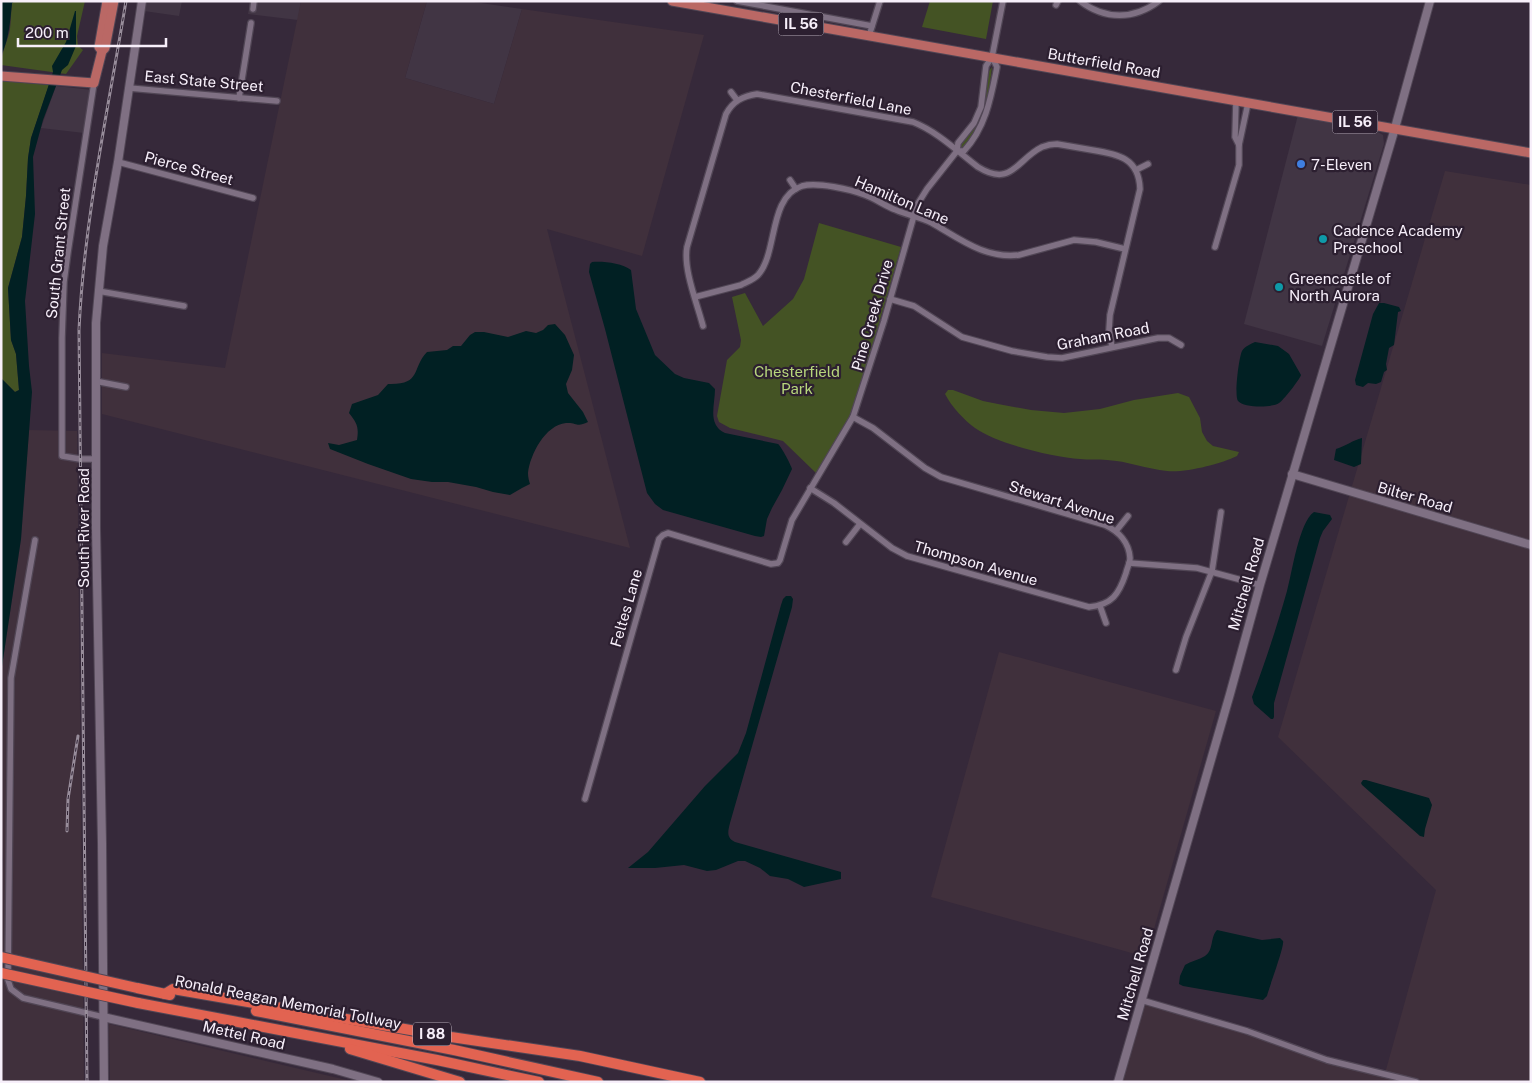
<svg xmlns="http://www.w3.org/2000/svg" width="1532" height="1083" font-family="'Public Sans',sans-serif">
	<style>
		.commercial { fill: #413544 }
		.industrial { fill: #40303c }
		.green { fill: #445324 }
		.water { fill: #012023 }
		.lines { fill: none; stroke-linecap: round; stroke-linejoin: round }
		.street-casing { stroke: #514655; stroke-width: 8 }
		.secondary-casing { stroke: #514655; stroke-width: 10 }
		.primary-casing { stroke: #514655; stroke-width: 11 }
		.highway-casing { stroke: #514655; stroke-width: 12 }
		.street { stroke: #7f7083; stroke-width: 5.5 }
		.secondary { stroke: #7f7083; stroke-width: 8 }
		.primary { stroke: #ba6865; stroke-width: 9 }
		.highway { stroke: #e26351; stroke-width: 10 }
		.rail-casing { stroke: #988d9b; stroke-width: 3 }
		.rail { stroke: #2c1f30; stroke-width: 1; stroke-dasharray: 4; stroke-linecap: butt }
		.highway-bridge-casing { stroke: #514655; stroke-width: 12; stroke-linecap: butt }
		.highway-bridge { stroke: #e26351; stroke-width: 10 }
		.shop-dot { fill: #3f7fe0; stroke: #2c1f30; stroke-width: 2 }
		.culture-dot { fill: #0f9aa8; stroke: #2c1f30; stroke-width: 2 }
		.labels { text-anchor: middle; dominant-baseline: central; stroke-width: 4.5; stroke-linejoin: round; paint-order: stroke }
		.shield { fill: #2c1f30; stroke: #bab1bd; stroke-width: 1 }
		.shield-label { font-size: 14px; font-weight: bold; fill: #f7effa }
		.street-label { font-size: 15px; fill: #f7effa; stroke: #2c1f30 }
		.poi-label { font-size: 15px; fill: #f7effa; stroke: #2c1f30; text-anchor: start }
		.park-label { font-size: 15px; fill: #b7d67c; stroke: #2c1f30 }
	</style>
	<rect width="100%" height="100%" fill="#36293a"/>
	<!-- commercial -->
	<g class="commercial">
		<polygon points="146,1 182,1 179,16 144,11"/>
		<polygon points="250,1 301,1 298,20 248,14"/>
		<polygon points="427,1 467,1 522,9 494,104 405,78"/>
		<polygon points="56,86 92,90 84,133 41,128"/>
		<polygon points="1298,115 1376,131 1383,135 1384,144 1322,346 1244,324"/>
	</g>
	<!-- industrial -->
	<g class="industrial">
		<polygon points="301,1 427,1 405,78 494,104 522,9 704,35 642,256 547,229 630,548 102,414 102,353 225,368"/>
		<polygon points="1445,171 1531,185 1531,1082 1122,1082 1144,1003 1250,1034 1384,1077 1436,890 1278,737"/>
		<polygon points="29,430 77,431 84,1082 1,1082 1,884 3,860 1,836 1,673 21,539"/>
		<polygon points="999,652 1216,711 1146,957 931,897"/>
		<polygon points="109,1024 355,1082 110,1082"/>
	</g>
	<!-- green -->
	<g class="green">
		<path d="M15 1H85L77 36 78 46 83 50 66 74 1 65C1 53 8 41 10 29 11 20 11 12 12 3Z"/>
		<polygon points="930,1 993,1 986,39 922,27"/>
		<path d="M992 67 987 107 981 122 964 149 960 148 959 145C980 121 984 102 989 71Z"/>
		<polygon points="1,81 49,85 31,138 28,158 26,196 22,237 8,288 11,340 16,354 19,390 15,392 1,378"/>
		<polygon points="819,223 901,247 856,403 849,418 816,473 783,441 730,428 719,422 717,416 727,360 740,347 741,340 732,297 745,293 763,326 793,299 804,279"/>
		<path d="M948 390H953L983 401 998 404 1031 410 1064 413 1100 409 1134 400 1178 393 1189 397 1200 418 1202 432 1207 441 1213 446 1239 452 1237 456C1221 464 1185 473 1167 471 1147 469 1127 461 1107 460 1098 459 1089 460 1080 459 1053 457 997 444 975 428 965 421 951 406 945 394Z"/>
	</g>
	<!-- water -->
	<g class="water">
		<path d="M1 1H15L12 3C10 22 9 39 1 56Z"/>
		<polygon points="75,11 76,11 76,46 68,65 62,70 56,86 43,120 33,157 35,214 25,301 29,366 32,392 21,539 1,673 1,378 15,392 19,390 16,354 11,340 8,288 22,237 26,196 28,158 31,138 53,72 52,66 66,42"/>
		<path d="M592 262C603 261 622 263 631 270L636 309 655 355 675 374 684 378 709 383 715 389C715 405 707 425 725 433L778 444C781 446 791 465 792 469L782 490 772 508 767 519 764 536 761 537 755 536 663 510 655 504 647 493 605 329 589 272 590 264Z"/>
		<polygon points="1379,303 1384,303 1399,307 1401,311 1398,312 1394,345 1389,348 1386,364 1387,370 1384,372 1381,382 1376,384 1368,383 1363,387 1356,385 1355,380 1373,314"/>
		<path d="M555 324 565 335 574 355 572 370 566 384 568 393 583 412 588 422C576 428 577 422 566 423 545 425 530 455 528 473 528 477 529 481 530 484L522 488 510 495 493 492 476 487 448 482H432L411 479 368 464 330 449 328 443 339 445 357 440C359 427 357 423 349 413L352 404 378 395 388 384C422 385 411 369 427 352L447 350 453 346H461L470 335 475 332H484L508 337 526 331 536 333 543 330 548 325Z"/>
		<path d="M1255 342 1278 346 1285 351 1289 354 1301 375C1300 379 1283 401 1279 403 1272 408 1244 408 1238 401 1234 396 1239 357 1242 351 1245 346 1251 344 1255 342Z"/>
		<path d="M1362 438 1361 464 1354 467 1334 460 1336 449C1346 446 1353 440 1362 438Z"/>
		<path d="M1314 512 1330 515 1332 519 1323 531 1320 538 1274 703V717L1273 719H1271L1254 704 1252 697C1265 663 1277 626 1287 591 1292 573 1299 522 1314 512Z"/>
		<path d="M786 596H791L793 599 792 607 730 823C728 831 726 838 735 842L841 872V879L804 887 788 879 770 876 760 868 745 861H738L716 870 707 871 684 865 655 868H628L648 852 705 786 738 753 746 733 781 605 783 599Z"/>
		<polygon points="1363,780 1366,780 1429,798 1432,805 1425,829 1424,837 1420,836 1362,785 1361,783"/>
		<path d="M1217 930 1262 940 1280 938C1281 939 1282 940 1283 941 1285 945 1269 988 1267 996L1263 1000 1183 986 1179 984 1180 976 1185 965C1191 961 1199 960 1205 956 1214 950 1210 937 1217 930Z"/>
	</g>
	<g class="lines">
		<!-- street casing -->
		<g class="street-casing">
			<g id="street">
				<polyline points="737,1 872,26"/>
				<path d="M1080 1C1105 20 1134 20 1159 1"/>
				<polyline points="1056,5 1058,1"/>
				<polyline points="253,9 254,1"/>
				<polyline points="869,36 880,1"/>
				<polyline points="94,83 68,252 64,282 62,338 62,456 80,459 96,459"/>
				<polyline points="129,88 277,101"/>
				<polyline points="731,92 737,100"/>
				<polyline points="239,98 251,23"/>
				<polyline points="1239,145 1248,103"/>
				<path d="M957 151H964C986 127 991 97 997 67L992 57"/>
				<polyline points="118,162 253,198"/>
				<polyline points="1136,170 1148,164"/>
				<polyline points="790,180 796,189"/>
				<polyline points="1215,247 1239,165 1239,145 1235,137 1236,101"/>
				<polyline points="98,291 184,306"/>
				<path d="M695 297 741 285C747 282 753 280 758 275 778 253 768 197 802 186 817 182 850 189 865 195 876 199 885 206 896 210 907 215 920 217 932 223 960 239 985 259 1019 255L1074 240 1096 242 1125 249"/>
				<polyline points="890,299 914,306 962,337 1012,351 1047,357 1062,358 1158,338 1169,338 1181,345"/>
				<path d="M703 326C697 303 683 269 687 247L726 114C733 101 743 96 757 94L913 122C938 132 957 151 978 167 1012 188 1017 159 1042 147 1047 145 1052 144 1057 144 1069 146 1080 148 1092 150 1118 154 1139 158 1140 189L1110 315 1109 330 1112 347"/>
				<polyline points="95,381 126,387"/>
				<path d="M810 488 834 503 892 548 907 556 1089 607C1112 605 1119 594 1126 573 1127 568 1130 563 1130 558 1129 542 1118 531 1105 525L941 477 925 468 873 428 853 417"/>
				<polyline points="1116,531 1128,516"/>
				<polyline points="35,540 11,678 8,980 11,989 23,998 103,1017"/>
				<polyline points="846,542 860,524"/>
				<polyline points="1129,563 1197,568 1260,585"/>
				<polyline points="1100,606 1106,623"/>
				<polyline points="1176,670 1186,637 1212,571 1221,512"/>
				<polyline points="585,799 659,539 663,535 668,533 771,564 778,563 780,560 792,520 853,417 884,321 917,205 927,189 957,151 958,143 974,123 981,107 986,66 992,57 1003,1"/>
				<polyline points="1141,1000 1247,1031 1327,1060 1416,1082"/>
			</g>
		</g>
		<!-- secondary casing -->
		<g class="secondary-casing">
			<g id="secondary">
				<polyline points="1292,474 1531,545"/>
				<polyline points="103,1017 333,1069 378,1082"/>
				<polyline points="104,1082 102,843 96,527 96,323 103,246 118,162 142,1"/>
				<polyline points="1118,1082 1230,694 1260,585 1395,128 1430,1"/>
			</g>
		</g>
		<!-- primary casing -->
		<g class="primary-casing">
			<g id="primary">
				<polyline points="672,1 1531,153"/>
				<polyline points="102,51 99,47 107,1"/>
				<polyline points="1,76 94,83 102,51 105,48 114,1"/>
			</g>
		</g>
		<!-- highway casing -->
		<g class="highway-casing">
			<g id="highway">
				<polyline points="137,988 170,995"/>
				<polyline points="165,994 173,989 451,1037 580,1056 700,1082"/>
				<polyline points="138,1003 437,1060 539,1082"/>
				<polyline points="256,1011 454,1050 598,1082"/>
				<polyline points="350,1049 460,1082"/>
			</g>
		</g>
		<!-- street -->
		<use href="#street" class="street"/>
		<!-- secondary -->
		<use href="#secondary" class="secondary"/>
		<!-- primary -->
		<use href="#primary" class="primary"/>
		<!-- highway -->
		<use href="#highway" class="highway"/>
		<!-- rail casing -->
		<g class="rail-casing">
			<g id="rail">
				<polyline points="67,831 68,799 78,736"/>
				<path d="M87 1082 79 330C84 220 108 110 126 1"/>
			</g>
		</g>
		<!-- rail -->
		<use href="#rail" class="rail"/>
		<!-- highway-bridge casing -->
		<g class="highway-bridge-casing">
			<g id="highway-bridge">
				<polyline points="1,957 137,988"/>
				<polyline points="1,973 138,1003"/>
			</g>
		</g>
		<!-- highway-bridge -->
		<use href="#highway-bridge" class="highway-bridge"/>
	</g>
	<!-- markers -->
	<circle class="shop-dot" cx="1301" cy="164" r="5"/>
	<g class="culture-dot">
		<circle cx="1323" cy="239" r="5"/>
		<circle cx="1279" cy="287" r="5"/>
	</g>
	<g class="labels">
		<!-- shield labels -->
		<g class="shield">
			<rect x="778.5" y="12.5" width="45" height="23" rx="4"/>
			<rect x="1332.5" y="110.5" width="45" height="23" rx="4"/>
			<rect x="413" y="1022.5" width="38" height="23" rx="4"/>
		</g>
		<g class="shield-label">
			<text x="801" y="24">IL 56</text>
			<text x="1355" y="122">IL 56</text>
			<text x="432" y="1034">I 88</text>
		</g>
		<!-- street labels -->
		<g class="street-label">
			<text transform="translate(1104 63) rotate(10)">Butterfield Road</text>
			<text transform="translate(204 81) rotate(5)">East State Street</text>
			<text transform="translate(851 98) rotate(11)">Chesterfield Lane</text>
			<text transform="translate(189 168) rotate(15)">Pierce Street</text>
			<text transform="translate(902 200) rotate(23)">Hamilton Lane</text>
			<text transform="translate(58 253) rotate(-84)">South Grant Street</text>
			<text transform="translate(872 315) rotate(-74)">Pine Creek Drive</text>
			<text transform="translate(1103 336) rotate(-11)">Graham Road</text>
			<text transform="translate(1415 497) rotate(16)">Bilter Road</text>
			<text transform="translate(1062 502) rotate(18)">Stewart Avenue</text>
			<text transform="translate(83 528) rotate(-90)">South River Road</text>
			<text transform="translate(976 563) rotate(16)">Thompson Avenue</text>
			<text transform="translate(1246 584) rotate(-74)">Mitchell Road</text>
			<text transform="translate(626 608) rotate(-74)">Feltes Lane</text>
			<text transform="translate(1135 974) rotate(-74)">Mitchell Road</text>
			<text transform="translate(288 1002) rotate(11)">Ronald Reagan Memorial Tollway</text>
			<text transform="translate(244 1035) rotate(13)">Mettel Road</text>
		</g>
		<!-- poi labels -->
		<g class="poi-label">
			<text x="1311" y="164">7-Eleven</text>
			<text x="1333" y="230">Cadence Academy<tspan x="1333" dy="17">Preschool</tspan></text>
			<text x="1289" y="278">Greencastle of<tspan x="1289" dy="17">North Aurora</tspan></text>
		</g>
		<!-- park labels -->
		<g class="park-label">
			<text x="797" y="371">Chesterfield<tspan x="797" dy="17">Park</tspan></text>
		</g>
	</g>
	<!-- border -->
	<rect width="1532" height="1083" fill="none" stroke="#f7effa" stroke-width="5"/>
	<!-- scale -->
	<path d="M18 38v8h148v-8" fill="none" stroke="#f7effa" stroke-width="2.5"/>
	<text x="25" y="38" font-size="15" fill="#f7effa" stroke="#2c1f30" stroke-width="4" paint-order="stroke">200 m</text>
</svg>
